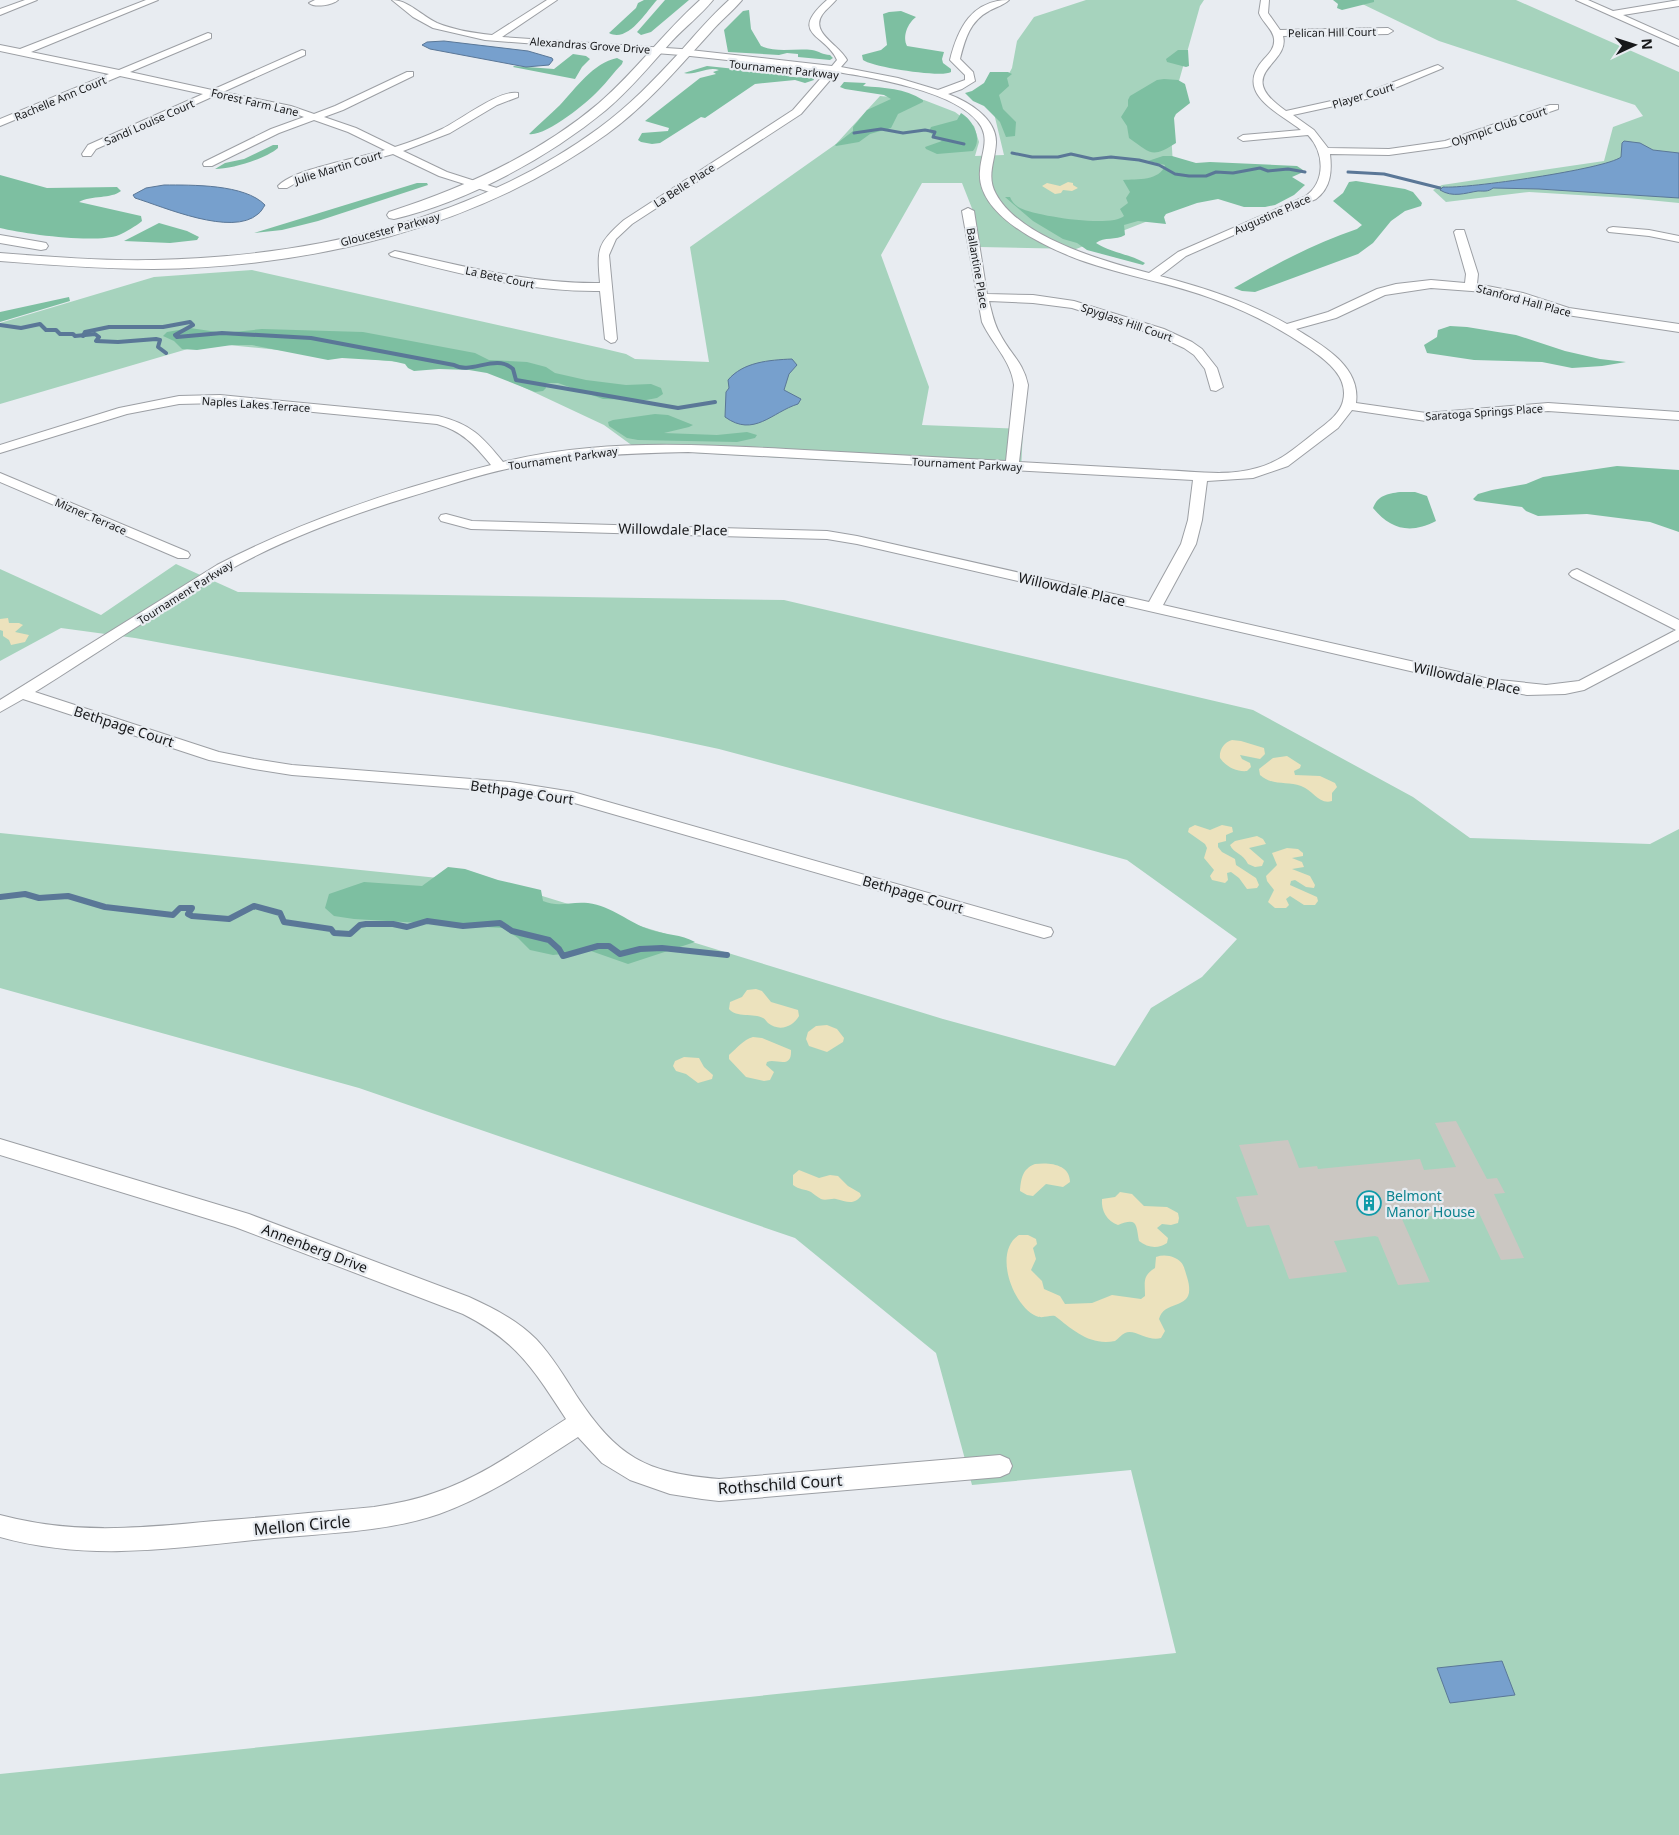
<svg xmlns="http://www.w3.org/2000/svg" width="1679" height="1835" font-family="'Noto Sans',sans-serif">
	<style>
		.green { fill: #a6d3bd }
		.forest { fill: #7dbfa1 }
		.sand { fill: #ece2bd }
		.water { fill: #77a0cd; stroke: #5a7797 }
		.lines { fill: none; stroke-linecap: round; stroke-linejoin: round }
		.stream-far2 { stroke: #5a7797; stroke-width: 3 }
		.stream-far1 { stroke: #5a7797; stroke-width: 4 }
		.stream { stroke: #5a7797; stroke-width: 6 }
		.building { fill: #cbc7c2 }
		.minor-casing { stroke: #9c9fa4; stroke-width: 2 }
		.major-casing { stroke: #9c9fa4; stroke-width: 2 }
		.minor { fill: #fff; fill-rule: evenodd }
		.major { fill: #fff; fill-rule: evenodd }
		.labels { text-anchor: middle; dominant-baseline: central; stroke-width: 4.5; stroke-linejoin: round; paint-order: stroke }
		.far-street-label { font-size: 11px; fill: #17181a; stroke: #e8ecf1 }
		.street-label { font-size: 14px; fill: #17181a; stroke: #e8ecf1 }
		.culture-label { font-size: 14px; fill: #0d838f; stroke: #e8ecf1; text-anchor: start }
		.near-street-label { font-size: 16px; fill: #17181a; stroke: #e8ecf1 }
	</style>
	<rect width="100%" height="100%" fill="#e8ecf1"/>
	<!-- green -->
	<g class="green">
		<polygon points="1086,0 1204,0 1200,6 1170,113 1173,166 1153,219 1076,249 980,247 973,211 962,183 922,183 881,255 929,387 922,425 1023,429 1021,471 676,452 641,452 604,425 489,371 208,343 0,404 0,323 154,277 252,270 601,348 626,354 635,359 709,362 690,247 836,144 880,96 924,100 955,112 974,126 979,142 975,156 1004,155 992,105 1012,68 1017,41 1034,17"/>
		<polygon points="1354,0 1516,0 1679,72 1679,203 1628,198 1529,192 1446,202 1433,190 1442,185 1604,161 1613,127 1643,116 1635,105 1439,41"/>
		<polygon points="176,564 238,592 784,600 1253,710 1413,797 1470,838 1650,844 1679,829 1679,1835 0,1835 0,1774 1176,1653 1131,1470 972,1485 936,1353 795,1238 359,1088 0,988 0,833 506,885 943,1019 1115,1066 1151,1008 1202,977 1237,939 1127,860 853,785 719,749 649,734 135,638 61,628 0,661 0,569 101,615"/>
	</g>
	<!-- forest -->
	<g class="forest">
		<path d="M644 0H657C646 12 628 43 609 33L636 8 638 3Z"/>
		<polygon points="665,0 689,0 651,32 641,35 637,32"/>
		<polygon points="1333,0 1374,0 1374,2 1342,10 1337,8 1338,4"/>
		<path d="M749 10 751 29 761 46C777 53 795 48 812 50 819 51 823 55 830 55L833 58 830 60 798 57V54L787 53 779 55 728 52 724 30 743 11Z"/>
		<path d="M901 11 916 17C908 23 902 36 907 46L944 52 942 59 943 63 951 69V72C942 78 872 67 863 60L862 55 881 50 887 45 883 14 889 12Z"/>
		<polygon points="1178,50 1188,50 1189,66 1186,67 1167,62 1166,59"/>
		<polygon points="573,54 586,56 590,59 582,67 575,79 513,67 514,66 554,69"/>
		<path d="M617 58 623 61 622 64C614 72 607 82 599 90 587 103 545 137 529 134 539 124 550 115 560 105 576 88 593 63 617 58Z"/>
		<path d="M707 66 783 74C791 79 803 76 813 78L814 80 805 83 795 80 755 84 705 118 701 117 660 143 652 144 641 142 638 140 642 133 668 131 669 128 645 121 700 78 716 74 713 72 719 70C707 66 696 76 684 73Z"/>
		<polygon points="990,72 1008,72 1012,74 1007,78 1009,86 999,95 1003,109 1016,122 1015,136 1006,137 1000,122 984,106 973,101 965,93 972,91 984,83"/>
		<path d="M1164 79 1178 80 1185 84 1190 103 1176 114 1174 118 1176 143C1151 159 1151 153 1129 138L1127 126 1121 117 1128 106V100L1130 96 1157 80Z"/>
		<path d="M844 82 866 83 863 86C885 88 904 88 923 100V102L898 114 891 128 870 134 859 142 836 146 835 145 853 131V127L867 110 891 99 884 95 845 89 840 87Z"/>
		<path d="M961 113C973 120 983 139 973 151L937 154 926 149 925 147 942 141 929 132 931 127 957 120Z"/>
		<path d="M273 145H278V148C265 159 232 169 215 169L225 163 244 159Z"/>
		<path d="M1163 156H1172L1196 163 1210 162 1297 166 1303 170 1301 173 1292 177 1305 185 1294 195 1275 205 1265 207H1244L1218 199 1197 203 1166 214 1164 217 1166 224 1138 221 1124 225 1125 235C1116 241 1104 236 1096 243 1111 253 1130 254 1145 263L1143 265 1087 250 1077 243 1063 239 1033 221 1005 197H1010C1012 202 1015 205 1020 208 1036 216 1111 228 1124 216L1120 209 1128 203 1126 198 1130 192 1123 180C1137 179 1160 181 1165 165L1148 161Z"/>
		<path d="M0 175 47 188 117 187 121 191C111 199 92 195 79 202L141 216 142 221C136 226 126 232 119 235 95 244 25 234 0 228Z"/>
		<path d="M1356 181 1405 189 1413 192 1422 203 1421 206 1405 211 1391 221 1373 243 1358 254 1255 292 1242 291 1234 288C1274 265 1313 244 1357 229L1362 225 1333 201 1343 193 1349 182Z"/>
		<polygon points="417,183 427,183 428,185 318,221 282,230 254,233"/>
		<polygon points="159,223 187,231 199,237 197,240 170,243 124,241"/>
		<polygon points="69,297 70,301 0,322 0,312"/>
		<polygon points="1450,326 1467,327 1516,335 1565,351 1600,359 1626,362 1602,366 1572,368 1542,362 1474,360 1427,353 1424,345 1437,337 1438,330"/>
		<polygon points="190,328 224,333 262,329 363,332 475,353 489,360 527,362 546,367 555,373 586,380 626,385 651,384 661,388 663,394 657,398 646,400 603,399 558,383 545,383 546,388 543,391 535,392 487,373 469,370 439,369 414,371 408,368 405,364 392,361 342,358 328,360 252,345 232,345 197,350 182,349 174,341 163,336 167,332"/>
		<polygon points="655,414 668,415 693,425 689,427 664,433 717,435 747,432 757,435 755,438 737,442 638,440 627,438 609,426 608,422 613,420"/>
		<polygon points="1617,466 1679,470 1679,532 1650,522 1587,514 1538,516 1526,511 1522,507 1476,501 1473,499 1478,494 1492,490 1526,484 1543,477"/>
		<path d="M1400 492H1415L1427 496 1436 521C1411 534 1391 530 1373 508 1378 495 1387 494 1400 492Z"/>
		<path d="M448 867 465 869 498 880 541 890 543 901C560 908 570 901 588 903 612 906 629 923 651 930 666 935 681 934 695 942L628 964 591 951 553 955 530 950 518 938 503 928 354 919 334 916 325 908 329 894 364 882 422 886Z"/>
	</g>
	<!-- sand -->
	<g class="sand">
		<polygon points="1068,182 1073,183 1073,185 1078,188 1072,191 1063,190 1061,193 1055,194 1042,186 1047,183 1060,186"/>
		<polygon points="8,618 9,623 19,623 23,625 15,632 29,635 25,642 11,645 9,640 3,636 3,631 0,630 0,619"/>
		<path d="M1232 740 1241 741 1264 748 1265 754 1260 759 1240 755 1242 759 1250 763 1251 767 1247 771C1237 772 1226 767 1220 758 1219 750 1224 742 1232 740Z"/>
		<path d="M1287 756 1301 765 1300 768 1294 771 1295 775 1320 776 1335 783 1337 787 1332 793V801C1319 805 1313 790 1301 786 1287 781 1272 786 1260 775L1259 769 1273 758Z"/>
		<polygon points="1195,825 1210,830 1222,825 1232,827 1233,832 1226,835 1226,841 1218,843 1218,847 1222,852 1235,859 1236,865 1256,878 1259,885 1257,888 1247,889 1239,878 1231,872 1227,873 1228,880 1225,883 1212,880 1210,876 1214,870 1204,858 1207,848 1205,844 1188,832 1189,828"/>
		<path d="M1257 836 1263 839 1266 844 1249 848 1264 861 1262 866 1255 867 1248 864C1243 853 1234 854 1230 845L1235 841Z"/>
		<polygon points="1287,848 1298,849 1303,853 1303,856 1292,858 1302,862 1304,867 1292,869 1310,876 1315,885 1314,888 1306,887 1295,880 1291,881 1290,885 1317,897 1318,901 1315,905 1304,905 1290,896 1286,899 1289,905 1286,908 1275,908 1268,902 1274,890 1267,881 1266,876 1277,865 1272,853"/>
		<path d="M756 989 762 991 771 1002 798 1010 799 1016C793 1027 779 1032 768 1023 768 1023 764 1018 763 1018 754 1013 736 1018 729 1009L730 1002 742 997 747 990Z"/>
		<polygon points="827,1025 837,1029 844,1038 843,1042 827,1052 809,1046 806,1039 808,1032 816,1026"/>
		<path d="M753 1037 762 1038 791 1050C792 1070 776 1058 767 1062L766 1065 774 1072 770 1080 764 1081 746 1077 729 1059V1055C737 1048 743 1040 753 1037Z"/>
		<polygon points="684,1057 699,1058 704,1067 713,1075 712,1079 698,1083 686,1074 676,1071 673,1066 675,1061"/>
		<path d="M1035 1164C1049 1162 1070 1164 1070 1182L1063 1187 1046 1184 1033 1196 1027 1195 1020 1191C1021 1179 1022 1169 1035 1164Z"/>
		<path d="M799 1170 819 1178 830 1175 838 1176 848 1186 860 1193 861 1196C853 1206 846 1201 836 1199 831 1198 826 1201 821 1199 817 1197 814 1194 811 1192 805 1189 799 1190 793 1185V1175Z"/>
		<path d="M1120 1192 1132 1194 1144 1206 1167 1207 1178 1213 1179 1218 1178 1223 1171 1225 1162 1224 1157 1228 1168 1238 1167 1243C1158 1249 1148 1248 1139 1241 1136 1225 1138 1217 1118 1225 1107 1221 1101 1211 1102 1199L1115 1197Z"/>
		<path d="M1019 1235H1028L1036 1239 1037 1244 1033 1248 1036 1259 1031 1270 1042 1281 1044 1289 1060 1296 1065 1304 1092 1303 1112 1295 1141 1299 1145 1296C1145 1282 1142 1276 1155 1268L1156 1257C1162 1255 1168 1255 1175 1258 1184 1262 1184 1268 1187 1277 1198 1313 1165 1297 1159 1319L1165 1331 1161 1338C1148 1342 1134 1328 1125 1333 1121 1335 1118 1339 1115 1341 1090 1346 1073 1330 1055 1316 1048 1315 1043 1319 1036 1316 1012 1305 993 1251 1019 1235Z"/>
	</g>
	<!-- water -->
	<g class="water">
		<polygon points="444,41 528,51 552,58 553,60 549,65 526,67 430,49 422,45 427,42"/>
		<path d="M1624 141 1640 143 1653 150 1679 153V198L1539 189 1493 188C1488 192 1484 191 1478 191 1465 193 1453 198 1440 190L1443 187C1466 189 1606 169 1621 157L1622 143Z"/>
		<path d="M164 185C192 185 245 184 265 205 263 208 261 212 258 214 232 237 164 207 135 198L133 195 146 188Z"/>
		<path d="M792 359 797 365 789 374 784 390 801 399 798 404C772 412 754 438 725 417L726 392 729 388 728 380C743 362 769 360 792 359Z"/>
		<polygon points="1502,1661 1515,1695 1450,1703 1437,1668"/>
	</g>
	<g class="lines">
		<!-- stream-far2 -->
		<g class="stream-far2">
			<polyline points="854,133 881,129 903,133 925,130 935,132 933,137 964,144"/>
			<polyline points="1012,153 1032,157 1058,157 1071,154 1093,159 1111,157 1139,160 1159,165 1175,174 1189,176 1206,176 1216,172 1233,173 1260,168 1268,171 1288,169 1305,172"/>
			<polyline points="1348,172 1384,174 1440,188"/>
		</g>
		<!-- stream-far1 -->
		<g class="stream-far1">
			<polyline points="0,325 21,328 40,324 46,330 56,330 60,334 73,334 75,336 95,334 99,337 96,341 118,342 156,339 160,340 158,347 166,353"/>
			<path d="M83 336 85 332 109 327H163L190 322 193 325 175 335 177 337 222 333 311 338 454 365C471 375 496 353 513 369L516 380 678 408 715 402"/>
		</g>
		<!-- stream -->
		<polyline class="stream" points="0,897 25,894 39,898 68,896 105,907 173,915 180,908 192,908 188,914 192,916 229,919 254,906 280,913 284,922 331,929 334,933 350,934 360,925 366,924 393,924 407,927 427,921 463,926 500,923 512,931 549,940 559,949 563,956 598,946 609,946 620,954 640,949 662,948 727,955"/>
	</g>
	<!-- building -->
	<polygon class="building" points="1456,1121 1487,1179 1497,1178 1505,1193 1494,1194 1524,1258 1501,1260 1478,1211 1402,1219 1430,1282 1398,1285 1378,1237 1375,1236 1334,1241 1347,1272 1289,1279 1269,1225 1247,1227 1236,1197 1258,1195 1239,1145 1288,1140 1299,1168 1317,1166 1318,1169 1420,1159 1424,1170 1456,1167 1435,1123"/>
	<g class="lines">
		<!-- minor casing -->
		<g class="minor-casing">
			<g id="minor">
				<polygon points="25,0 37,0 0,15 0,9"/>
				<path d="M146 0H158L31 52 119 70 208 33 211 34V38L130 72 212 90 302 50 305 51V55L223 92 291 106 314 114 335 106 407 72H413V76L343 110 324 117 356 128 395 147C411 142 427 136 442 129 459 121 500 89 518 93V97L497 105 450 133 403 151 447 172 503 190 504 192 499 195 439 176 393 154 301 180 287 188H279L278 186C293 169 360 158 385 150L348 132 314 120 279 133 212 166H204L203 164 204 162 271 129 304 117 288 111 214 96 96 149 91 156H83L82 154 88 145 203 94 120 76 0 126V119L109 74 0 51V45L20 49Z"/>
				<path d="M315 0H338C332 5 315 8 309 3Z"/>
				<path d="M392 0C408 0 422 16 437 23 454 30 473 33 492 35L547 0H557L502 37 681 49 832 66 837 60C826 34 787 35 827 0H836C832 5 826 9 822 15 810 33 840 45 847 60L841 67 898 78 938 90 965 80V75L950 60C958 28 972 0 1009 0 1004 5 996 7 989 11 970 21 965 39 960 59L973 72 975 81 962 89 948 94C967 101 997 118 996 143 995 162 986 176 996 194 1020 238 1103 261 1149 273L1178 252 1304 197C1326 183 1325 153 1308 135L1243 141 1238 138 1243 135 1301 130C1278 112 1233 93 1264 59 1270 53 1275 47 1274 39 1273 29 1262 22 1259 13L1261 0H1269L1268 13 1280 30 1388 28 1393 31 1388 34 1283 36C1291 65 1231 73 1286 111L1363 94 1435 66 1438 65 1443 68 1371 98 1293 115 1314 130 1328 148 1389 149 1445 141 1550 105H1558V109L1447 147 1389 155 1330 154C1332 171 1331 188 1316 199L1186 256 1160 276C1205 288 1246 301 1287 324L1328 312 1377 289 1396 284 1431 280 1465 283 1466 274 1454 232 1456 230H1464L1478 274 1477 284 1523 293 1569 308 1679 324V332L1567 315 1485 292 1431 288 1385 295 1336 318 1296 329C1323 346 1361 366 1356 403L1426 413 1548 403 1679 412V420L1548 411 1426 421 1352 410 1338 428 1288 466 1253 478 1207 481 1202 520 1196 544 1163 605 1490 679 1546 685 1579 681 1676 630 1572 577 1569 574 1572 571 1577 569 1679 620V640L1584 690 1565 694 1527 695 1471 685 857 544 827 539 471 529 441 521 439 518 441 515 446 514 472 521 827 531 857 536 1149 602 1181 544 1188 520 1193 480 688 452C629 453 569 456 511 468 477 475 443 487 409 497 347 516 284 539 227 571 162 609 99 652 35 692L219 752 254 759 292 765 510 782 573 792 1051 928 1053 932 1051 936 1044 938 571 802 510 792 292 775 254 769 209 760 23 699 0 712V700L217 565C304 520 396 489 491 465 475 445 462 431 437 424L220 403 179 404 127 414 0 453V445L119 408 179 396 220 395 438 416C471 424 482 436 503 462 596 439 692 444 786 449 859 453 932 457 1006 461L1014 385C1011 360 992 344 982 322L962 211 968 208 974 211 987 294 1033 295 1074 301 1164 329 1192 342 1202 349 1217 368 1223 387 1216 391 1211 390 1205 369 1194 355 1184 348 1156 335 1072 308 1033 303 989 301C992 313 994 324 1000 334 1010 354 1023 361 1028 385L1019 462C1067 465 1114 467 1161 470 1193 471 1227 477 1257 468 1280 462 1295 448 1313 434 1324 425 1340 415 1343 401 1349 377 1327 361 1310 349 1281 329 1249 312 1216 300 1172 283 1124 276 1080 260 1045 247 976 215 980 171 981 153 991 138 978 122 954 91 874 78 837 72L801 114 632 224 616 239 609 255 617 339 615 342 611 343 605 339 600 291C529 292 460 274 391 256L389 254 395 251C463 266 530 284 600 283 597 248 597 244 624 220L793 110 827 71 681 55 485 40 433 28 413 17Z"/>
				<polygon points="1576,0 1588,0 1613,11 1679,0 1679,6 1623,15 1679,40 1679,46"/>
				<polygon points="1613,227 1649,230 1679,236 1679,242 1649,236 1609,232 1607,230 1609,228"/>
				<polygon points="0,473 188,552 190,555 188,558 178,558 0,482"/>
				<path d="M0 1139 249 1214 469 1297C493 1308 517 1320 536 1339 552 1356 564 1376 576 1395 617 1457 645 1473 719 1479L1000 1455 1009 1459 1012 1466 1009 1473 1000 1477 719 1501 702 1499 670 1494 630 1480 602 1463 578 1437C533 1466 489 1496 439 1514 386 1532 329 1533 274 1538 181 1547 93 1563 0 1537V1515C75 1535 139 1528 215 1521 268 1517 321 1512 374 1507 394 1504 415 1500 434 1493 482 1477 524 1446 566 1419 534 1370 517 1341 463 1314L235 1227 0 1155Z"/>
			</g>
		</g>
		<!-- major casing -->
		<g class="major-casing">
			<g id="major">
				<path d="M700 0H713C701 15 685 27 672 41 651 64 631 89 606 110 548 158 468 201 394 219L389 218 387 215 389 212C464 188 539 154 599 103 636 71 664 32 700 0Z"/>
				<path d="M729 0H742C732 12 720 21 710 33 678 68 646 106 607 134 477 228 312 267 153 269 102 269 51 265 0 261V253C51 257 103 261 154 260 309 257 472 221 599 128 629 106 654 80 679 53 695 35 711 16 729 0Z"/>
				<polygon points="0,235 41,242 46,243 48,246 46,249 41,250 0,243"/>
			</g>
		</g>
		<!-- minor -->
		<use href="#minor" class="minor"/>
		<!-- major -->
		<use href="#major" class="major"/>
	</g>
	<!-- icons -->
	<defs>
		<g id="building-ring" transform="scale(1.25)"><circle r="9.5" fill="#e8ecf1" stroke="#0f9aa8" stroke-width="1.5"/><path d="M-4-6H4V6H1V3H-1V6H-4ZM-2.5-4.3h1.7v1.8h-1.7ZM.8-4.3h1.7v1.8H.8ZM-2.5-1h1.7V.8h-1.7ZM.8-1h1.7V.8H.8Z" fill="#0f9aa8"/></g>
	</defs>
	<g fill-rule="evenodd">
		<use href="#building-ring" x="1369" y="1203"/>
	</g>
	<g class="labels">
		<!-- far-street labels -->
		<g class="far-street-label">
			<text transform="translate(1332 32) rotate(-1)">Pelican Hill Court</text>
			<text transform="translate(590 45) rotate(4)">Alexandras Grove Drive</text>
			<text transform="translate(784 69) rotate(6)">Tournament Parkway</text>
			<text transform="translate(1363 95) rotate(-17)">Player Court</text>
			<text transform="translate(60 98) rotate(-23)">Rachelle Ann Court</text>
			<text transform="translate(255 102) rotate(13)">Forest Farm Lane</text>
			<text transform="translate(149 122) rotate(-24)">Sandi Louise Court</text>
			<text transform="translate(1499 126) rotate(-19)">Olympic Club Court</text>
			<text transform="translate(338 167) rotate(-17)">Julie Martin Court</text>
			<text transform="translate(684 185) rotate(-33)">La Belle Place</text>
			<text transform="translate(1272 214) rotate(-24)">Augustine Place</text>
			<text transform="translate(390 229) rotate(-15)">Gloucester Parkway</text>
			<text transform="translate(978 268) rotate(80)">Ballantine Place</text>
			<text transform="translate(500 277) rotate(12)">La Bete Court</text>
			<text transform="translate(1524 300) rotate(15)">Stanford Hall Place</text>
			<text transform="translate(1127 322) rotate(19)">Spyglass Hill Court</text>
			<text transform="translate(256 404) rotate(4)">Naples Lakes Terrace</text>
			<text transform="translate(1484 412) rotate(-4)">Saratoga Springs Place</text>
			<text transform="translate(563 458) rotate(-8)">Tournament Parkway</text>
			<text transform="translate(967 464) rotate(3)">Tournament Parkway</text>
			<text transform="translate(91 516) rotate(23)">Mizner Terrace</text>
			<text transform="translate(185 592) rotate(-32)">Tournament Parkway</text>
		</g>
		<!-- street labels -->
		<g class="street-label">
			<text transform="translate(673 529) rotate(1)">Willowdale Place</text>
			<text transform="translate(1072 589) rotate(13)">Willowdale Place</text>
			<text transform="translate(1467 678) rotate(12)">Willowdale Place</text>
			<text transform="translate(124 726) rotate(18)">Bethpage Court</text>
			<text transform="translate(522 792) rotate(8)">Bethpage Court</text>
			<text transform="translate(913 894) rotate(16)">Bethpage Court</text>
			<text transform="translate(315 1248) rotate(21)">Annenberg Drive</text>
		</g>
		<!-- culture labels -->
		<g class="culture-label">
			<text x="1386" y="1195">Belmont<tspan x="1386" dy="16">Manor House</tspan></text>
		</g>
		<!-- near-street labels -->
		<g class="near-street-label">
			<text transform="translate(780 1484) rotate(-4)">Rothschild Court</text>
			<text transform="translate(302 1525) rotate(-5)">Mellon Circle</text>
		</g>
	</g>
	<!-- north arrow -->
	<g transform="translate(1634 45) rotate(86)" stroke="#e8ecf1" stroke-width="4" paint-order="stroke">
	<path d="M0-4L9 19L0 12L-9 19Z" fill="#17181a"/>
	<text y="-8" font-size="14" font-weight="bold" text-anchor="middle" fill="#17181a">N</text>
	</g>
</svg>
